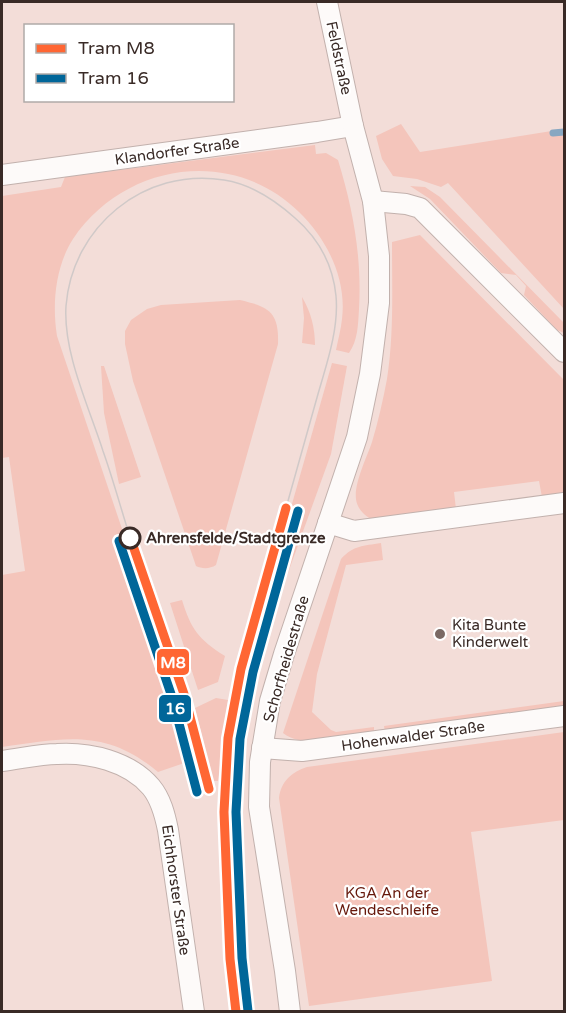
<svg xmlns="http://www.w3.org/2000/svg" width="566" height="1013" font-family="'Varela Round',sans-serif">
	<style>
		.green { fill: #f4c5bb }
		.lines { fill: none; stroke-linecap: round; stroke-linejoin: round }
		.stream { stroke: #88a7c1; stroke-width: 7 }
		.minor-casing { stroke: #c2b1ad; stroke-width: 22 }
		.minor { stroke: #fdfaf9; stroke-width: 20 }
		.tram { stroke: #d0c9c8; stroke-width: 1.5 }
		.tram-1-casing { stroke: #fff; stroke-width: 14 }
		.tram-2-casing { stroke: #fff; stroke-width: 14 }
		.tram-1 { stroke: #f63; stroke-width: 9 }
		.tram-2 { stroke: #069; stroke-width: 9 }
		.stop-dot { fill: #fff; stroke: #392a26; stroke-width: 3 }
		.poi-dot { fill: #7a6964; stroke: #fff; stroke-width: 2 }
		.labels { text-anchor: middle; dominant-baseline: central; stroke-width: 4.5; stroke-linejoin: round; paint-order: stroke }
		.street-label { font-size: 15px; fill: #392a26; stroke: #fff }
		.stop-label { font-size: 15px; font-weight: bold; fill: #392a26; stroke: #fff; text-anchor: start }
		.poi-label { font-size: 15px; fill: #392a26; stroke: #fff; text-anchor: start }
		.park-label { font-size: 15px; fill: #66180b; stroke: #fff }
		.line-badge { stroke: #fff; stroke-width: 2 }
		.badge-label { font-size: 16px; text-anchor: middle; font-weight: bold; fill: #fff }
	</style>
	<rect width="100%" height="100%" fill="#f3ddd8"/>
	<!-- green -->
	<g class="green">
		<polygon points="401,124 420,152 564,129 564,309 448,183 441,187 417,179 393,176 382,159 376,136"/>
		<path d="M315 145 316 154 326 153 338 160C353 209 362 257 359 309 358 325 358 340 349 353L336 350C338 340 341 329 342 319 347 279 327 239 299 212 233 147 125 162 73 239 55 267 52 305 57 336L181 704 196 759 158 772C106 728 64 738 2 747V575L25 571 9 457 2 458V196L61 187 65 177Z"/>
		<polygon points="410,186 425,187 440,197 564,323 564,333 557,330 524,295 526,286 516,275 501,273 430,199"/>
		<path d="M420 235 564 380V494L542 497 539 481 454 492 456 509 376 521C366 518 357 509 356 499 354 483 367 457 372 442 378 422 383 400 387 379 394 334 392 288 392 242Z"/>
		<path d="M302 297C311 312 315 328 315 345L302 343 304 318Z"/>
		<path d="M240 300C269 307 279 312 278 344L216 565C210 569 202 569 196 566L133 381 125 344V331L131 320 147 309 161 305Z"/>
		<polygon points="332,363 347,366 331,454 280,595 267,592"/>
		<polygon points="101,366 104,366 141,477 119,484 104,413"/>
		<path d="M381 543 383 560 346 565 317 674 312 712 331 730 336 732 374 727V734C349 737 304 750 283 733L341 559C354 545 363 546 381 543Z"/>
		<path d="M182 600C191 629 198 639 225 656L218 682 198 690 170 603Z"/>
		<polygon points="216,698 228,700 218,781 213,781 195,708"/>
		<polygon points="564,701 564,708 385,732 384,726"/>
		<polygon points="238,702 250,705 239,755 237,781 230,782"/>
		<path d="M564 732V820L471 832 492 981 309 1006 279 798C281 781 292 772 307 767Z"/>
	</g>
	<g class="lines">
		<!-- stream -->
		<polyline class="stream" points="553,133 564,132"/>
		<!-- minor casing -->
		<g class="minor-casing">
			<g id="minor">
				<polyline points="2,175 317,132 353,126"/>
				<polyline points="373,201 406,204 420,208 564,352"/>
				<polyline points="328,523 354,531 564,503"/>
				<polyline points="262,748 302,751 564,716"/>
				<path d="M2 761C20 759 39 754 57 754 89 752 129 761 151 787 161 799 165 815 168 830L194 1012"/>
				<polyline points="290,1012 285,971 259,807 260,762 270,701 284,654 357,437 370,374 379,303 379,256 373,201 353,126 327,2"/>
			</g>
		</g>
		<!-- minor -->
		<use href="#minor" class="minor"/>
		<!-- tram -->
		<path class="tram" d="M130 537C121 509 113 479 103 451 89 407 63 353 66 306 72 227 144 167 224 180 250 184 275 200 295 218 318 238 333 265 336 296 339 328 327 363 318 394 307 432 297 470 286 508"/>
		<!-- tram-1 casing -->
		<g class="tram-1-casing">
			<g id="tram-1">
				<polyline points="130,537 184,694 209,789"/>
				<polyline points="236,1012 230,959 224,812 228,738 241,669 286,508"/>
			</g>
		</g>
		<!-- tram-2 casing -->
		<g class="tram-2-casing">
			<g id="tram-2">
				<polyline points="119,541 172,697 197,792"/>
				<polyline points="248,1011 242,958 236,812 240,739 253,672 298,511"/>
			</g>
		</g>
		<!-- tram-1 -->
		<use href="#tram-1" class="tram-1"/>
		<!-- tram-2 -->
		<use href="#tram-2" class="tram-2"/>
	</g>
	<!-- markers -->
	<circle class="stop-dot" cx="130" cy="538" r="10"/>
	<circle class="poi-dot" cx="440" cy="634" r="6"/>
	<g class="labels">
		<!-- street labels -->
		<g class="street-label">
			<text transform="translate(339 58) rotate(78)">Feldstraße</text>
			<text transform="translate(177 151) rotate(-8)">Klandorfer Straße</text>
			<text transform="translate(286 659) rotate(-74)">Schorfheidestraße</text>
			<text transform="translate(413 736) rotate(-8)">Hohenwalder Straße</text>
			<text transform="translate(176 890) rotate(82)">Eichhorster Straße</text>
		</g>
		<!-- stop labels -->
		<g class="stop-label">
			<text x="146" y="538">Ahrensfelde/Stadtgrenze</text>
		</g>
		<!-- poi labels -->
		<g class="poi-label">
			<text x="452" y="625">Kita Bunte<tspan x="452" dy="17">Kinderwelt</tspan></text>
		</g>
		<!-- park labels -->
		<g class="park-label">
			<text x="387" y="893">KGA An der<tspan x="387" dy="17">Wendeschleife</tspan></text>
		</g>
	</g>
	<g class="line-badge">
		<rect x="156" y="648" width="34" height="28" rx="6" fill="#f63"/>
		<rect x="158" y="694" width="34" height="29" rx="6" fill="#069"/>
	</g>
	<g class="badge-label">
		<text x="173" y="668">M8</text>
		<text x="175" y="714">16</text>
	</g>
	<!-- border -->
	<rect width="566" height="1013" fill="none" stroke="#392a26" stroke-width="6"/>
	<!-- legend -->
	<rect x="24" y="24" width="210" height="78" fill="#ffffff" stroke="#b0aaa8" stroke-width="1.5"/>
	<rect x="36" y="44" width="30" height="9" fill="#ff6633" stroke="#b0aaa8" stroke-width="1.5"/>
	<text x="78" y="54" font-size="18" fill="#392a26">Tram M8</text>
	<rect x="36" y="74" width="30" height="9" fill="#006699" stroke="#b0aaa8" stroke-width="1.5"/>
	<text x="78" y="84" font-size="18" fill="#392a26">Tram 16</text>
</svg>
